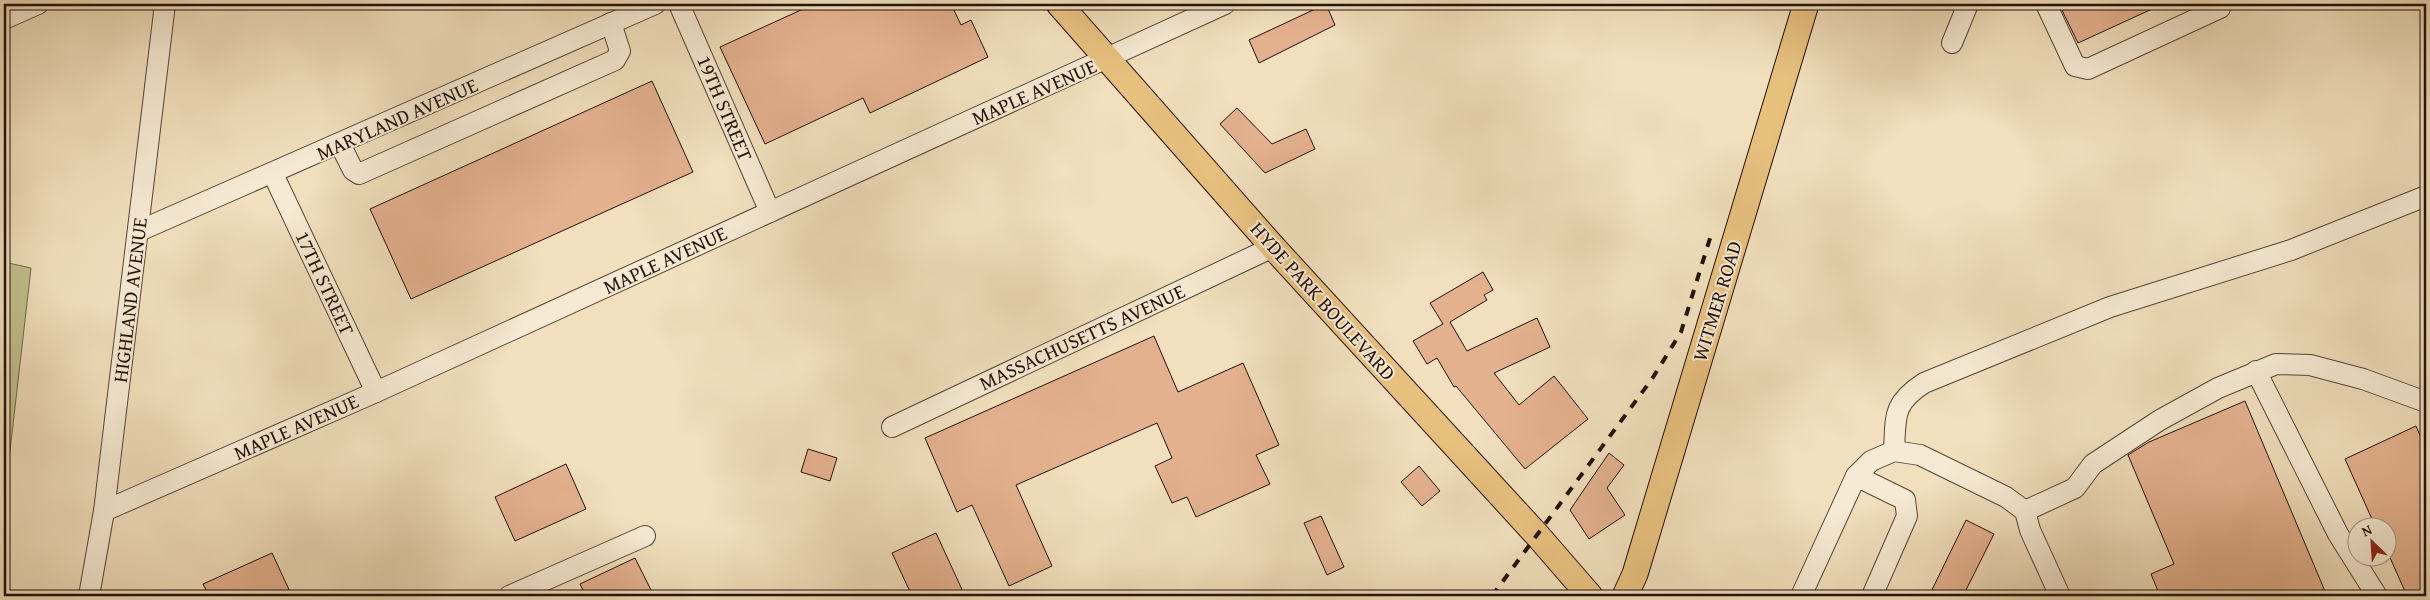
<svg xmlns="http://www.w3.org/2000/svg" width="2430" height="600" font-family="'Gentium Book Plus',serif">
<rect width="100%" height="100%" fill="#f1dfbd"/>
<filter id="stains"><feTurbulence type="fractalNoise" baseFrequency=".004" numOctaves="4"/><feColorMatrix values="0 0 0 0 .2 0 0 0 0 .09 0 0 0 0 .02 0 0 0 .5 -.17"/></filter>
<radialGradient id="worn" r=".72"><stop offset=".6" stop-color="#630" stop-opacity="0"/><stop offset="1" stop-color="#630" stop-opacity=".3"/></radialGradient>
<!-- green -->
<polygon fill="#c0c08d" stroke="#72684c" points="4,262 31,268 4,503"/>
<!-- building -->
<g fill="#e4b18f" stroke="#23110a">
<polygon points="814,4 951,4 961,25 971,20 988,57 870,113 863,98 765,144 720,47"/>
<polygon points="1326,4 1335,25 1259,63 1249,40"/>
<polygon points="2059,4 2163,4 2078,43"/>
<polygon points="652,81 693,172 411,299 370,209"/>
<polygon points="1237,108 1272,144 1306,129 1315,149 1265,173 1220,124"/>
<polygon points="1483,272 1493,290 1484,295 1487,300 1450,322 1467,351 1537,318 1550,347 1494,373 1519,405 1554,376 1588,419 1525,469 1456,386 1454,387 1437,358 1427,364 1413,341 1443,324 1430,303"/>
<polygon points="1154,336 1178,392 1243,363 1279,445 1256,455 1270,484 1196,517 1187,497 1172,503 1155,466 1172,458 1157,423 1016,485 1052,566 1009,586 972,505 957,512 925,438"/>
<polygon points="2245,401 2327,596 2160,596 2151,574 2174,564 2128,455 2149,442"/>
<polygon points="2416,426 2426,449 2426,596 2407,596 2388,553 2388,528 2376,528 2345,459"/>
<polygon points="808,449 837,458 830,481 801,472"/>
<polygon points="1609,453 1624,465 1607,488 1625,515 1589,539 1570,510"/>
<polygon points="566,464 586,509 515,541 495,497"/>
<polygon points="1419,466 1440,491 1422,506 1401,482"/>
<polygon points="1321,516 1344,567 1327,575 1304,523"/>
<polygon points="1966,520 1994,534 1963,596 1929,596"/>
<polygon points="936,533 965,596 912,596 892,553"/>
<polygon points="272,553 292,596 209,596 203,584"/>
<polygon points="635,558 654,596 586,596 580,584"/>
</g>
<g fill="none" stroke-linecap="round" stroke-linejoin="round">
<defs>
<g id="minor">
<polyline points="679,4 770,212"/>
<polyline points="2046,4 2075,66 2088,69 2220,8 2221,4"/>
<polyline points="4,19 38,4"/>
<polyline points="1952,43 1968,4"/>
<polyline points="340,144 353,170 359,174 615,60 620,51 611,23"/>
<polyline points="273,174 376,392"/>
<polyline points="139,231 655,4"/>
<polyline points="2256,371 2338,534 2377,596"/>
<polyline points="892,427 1273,247"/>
<path d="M1894 451C1896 416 1892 404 1924 383L2110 307 2291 250 2426 196"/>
<polyline points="1856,476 1905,500 1907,516 1872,596"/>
<polyline points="104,511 376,392 1225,4"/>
<polyline points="2025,511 2075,488 2093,464 2160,420 2218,388 2276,364 2310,365 2363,379 2426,402"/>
<polyline points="89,596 104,511 165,4"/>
<polyline points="509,596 645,536"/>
<polyline points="1801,596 1856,476 1871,461 1894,451 1920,455 2006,497 2025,511 2030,530 2060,596"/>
</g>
<g id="major">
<polyline points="1059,4 1273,247 1538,536 1590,596"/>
<polyline points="1625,596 1635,574 1806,4"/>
</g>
</defs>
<!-- minor casing -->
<use href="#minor" stroke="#564437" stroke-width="22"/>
<!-- major casing -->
<use href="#major" stroke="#23110a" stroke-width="27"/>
<!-- minor -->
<use href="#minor" stroke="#f6ead4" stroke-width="20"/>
<!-- major -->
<use href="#major" stroke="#e8c07e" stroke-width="25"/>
<!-- rail -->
<polyline stroke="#23110a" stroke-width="4" stroke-dasharray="9 9" stroke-linecap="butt" points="1492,596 1652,379 1681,332 1711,235"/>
</g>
<g text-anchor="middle" stroke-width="4" stroke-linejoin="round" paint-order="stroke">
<!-- street labels -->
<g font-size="20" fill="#23110a" stroke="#f6ead4">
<text transform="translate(1034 92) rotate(-24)" y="7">MAPLE AVENUE</text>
<text transform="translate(725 108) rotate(67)" y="7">19TH STREET</text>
<text transform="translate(397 119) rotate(-24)" y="7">MARYLAND AVENUE</text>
<text transform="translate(665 260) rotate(-25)" y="7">MAPLE AVENUE</text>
<text transform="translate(325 283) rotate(65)" y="7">17TH STREET</text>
<text transform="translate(130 300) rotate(-83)" y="7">HIGHLAND AVENUE</text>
<text transform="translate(1323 301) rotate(48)" y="7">HYDE PARK BOULEVARD</text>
<text transform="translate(1717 301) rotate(-73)" y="7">WITMER ROAD</text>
<text transform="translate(1082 337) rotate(-25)" y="7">MASSACHUSETTS AVENUE</text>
<text transform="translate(296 427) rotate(-24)" y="7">MAPLE AVENUE</text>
</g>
</g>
<!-- margin -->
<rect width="2430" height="600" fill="none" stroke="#f1dfbd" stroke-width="20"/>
<rect x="5" y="5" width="2420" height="590" fill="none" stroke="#23110a" stroke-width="2.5"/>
<rect x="10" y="10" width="2410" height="580" fill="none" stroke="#23110a"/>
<!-- north arrow -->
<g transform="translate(2372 542) rotate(335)"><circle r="24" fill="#f6ead4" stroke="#a29383"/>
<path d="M0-4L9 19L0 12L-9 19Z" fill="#8f2418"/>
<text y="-8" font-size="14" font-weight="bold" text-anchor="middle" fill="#23110a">N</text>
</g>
<rect width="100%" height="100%" filter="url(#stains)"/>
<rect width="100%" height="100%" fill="url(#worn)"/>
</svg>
